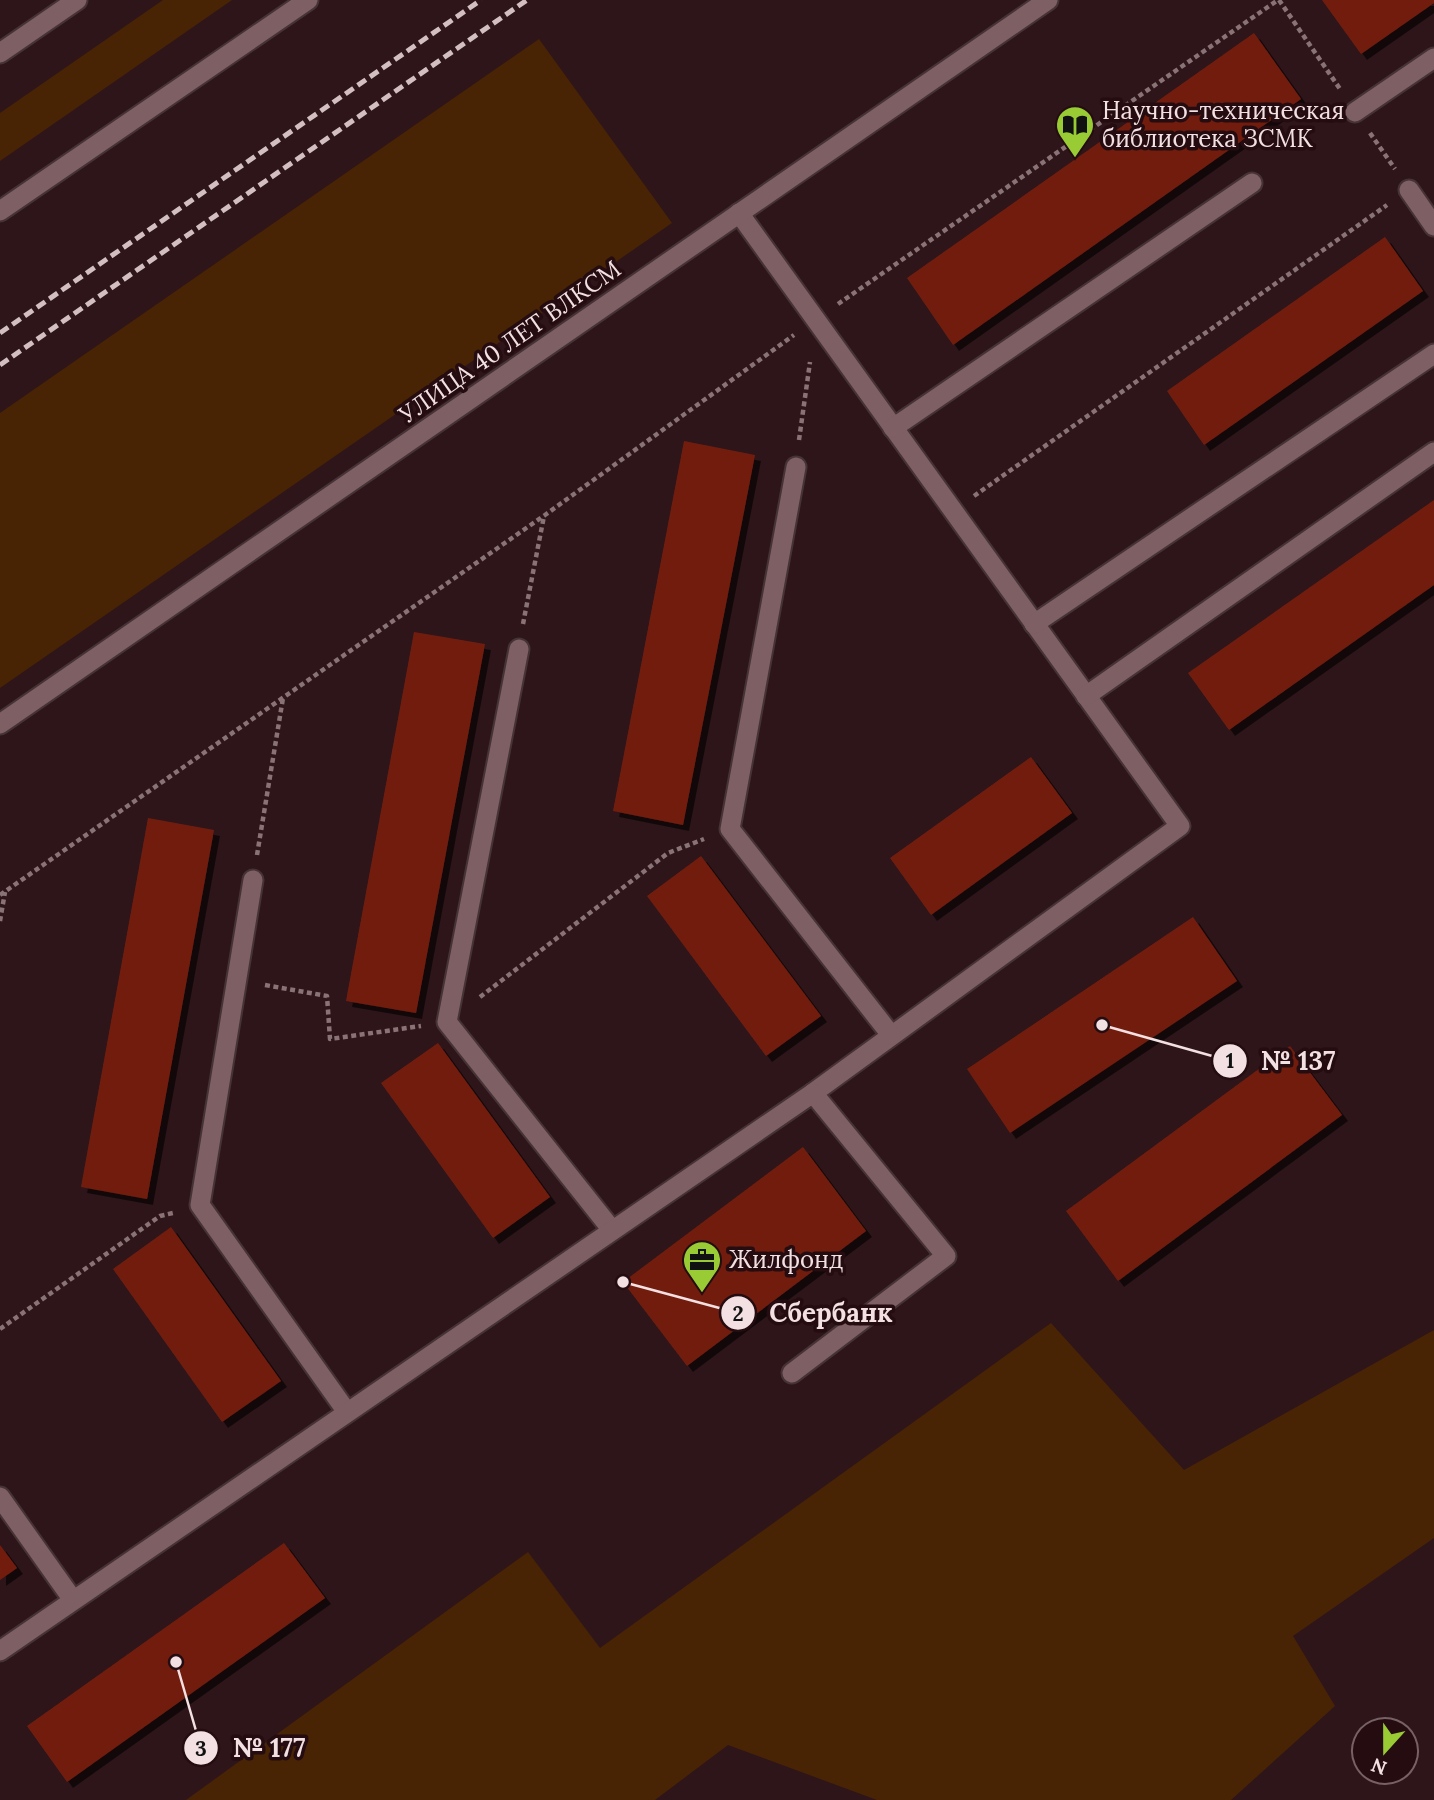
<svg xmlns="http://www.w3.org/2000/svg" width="1434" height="1800" font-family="Lora,serif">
<defs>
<filter id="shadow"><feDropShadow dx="6" dy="6" stdDeviation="0" flood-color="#0009"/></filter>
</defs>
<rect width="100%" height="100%" fill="#2e151a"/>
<!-- green -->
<g fill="#482405">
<polygon points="163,0 232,0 0,161 0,113"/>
<polygon points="539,39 672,223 0,688 0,413"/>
<polygon points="1051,1323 1184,1470 1434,1330 1434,1538 1293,1636 1335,1706 1231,1800 877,1800 728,1745 655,1800 186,1800 528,1552 600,1648"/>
</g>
<!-- building -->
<g fill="#711e10" filter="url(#shadow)">
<polygon points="1322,0 1434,0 1434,3 1361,54"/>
<polygon points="1254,33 1301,99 953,345 907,278"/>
<polygon points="1385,237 1423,291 1204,445 1167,391"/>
<polygon points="684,441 755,455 683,825 613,811"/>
<polygon points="1434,500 1434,585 1229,730 1188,673"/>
<polygon points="414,632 485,644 416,1013 346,1001"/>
<polygon points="1031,757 1072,813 931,915 890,858"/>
<polygon points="148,818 214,830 147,1199 81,1187"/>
<polygon points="701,856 821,1016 766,1056 647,896"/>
<polygon points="1193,917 1237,981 1010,1133 967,1069"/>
<polygon points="438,1043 550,1197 493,1238 381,1083"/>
<polygon points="1290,1046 1342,1115 1118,1281 1066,1211"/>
<polygon points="803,1147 866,1231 687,1366 623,1282"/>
<polygon points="171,1227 281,1381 222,1422 113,1269"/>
<polygon points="284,1543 325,1598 67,1782 27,1726"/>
<polygon points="0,1545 17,1568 0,1580"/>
</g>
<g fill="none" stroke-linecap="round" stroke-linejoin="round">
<defs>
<g id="service">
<polyline points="0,53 77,0"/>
<polyline points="1355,112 1434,58"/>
<polyline points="1409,190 1434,226"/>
<polyline points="739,213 1180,826 813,1093 946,1256 792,1373"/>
<polyline points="893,428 1252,183"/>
<polyline points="796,467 730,829 891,1035"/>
<polyline points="1034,624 1434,354"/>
<polyline points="519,649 447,1022 612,1230"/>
<polyline points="1086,696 1434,452"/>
<polyline points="253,880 200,1205 347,1412"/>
<polyline points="0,1497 73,1600"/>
<polyline points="0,1651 813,1093"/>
</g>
<polyline id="tertiary" points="0,724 1048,0"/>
<polyline id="secondary" points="0,211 308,0"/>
</defs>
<!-- service casing -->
<use href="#service" stroke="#463336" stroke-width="23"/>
<!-- tertiary casing -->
<use href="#tertiary" stroke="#463336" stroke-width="23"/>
<!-- secondary casing -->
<use href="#secondary" stroke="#463336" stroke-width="23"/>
<!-- path -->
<g stroke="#897376" stroke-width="4.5" stroke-dasharray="5 3.5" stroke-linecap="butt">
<polyline points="1279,0 1340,89"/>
<polyline points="1370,133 1395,169"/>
<polyline points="838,304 1278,0"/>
<polyline points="799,440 810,362"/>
<polyline points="974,496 1387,205"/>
<polyline points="523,624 544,516"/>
<polyline points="257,855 283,698"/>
<polyline points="0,895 545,515 794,335"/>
<polyline points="0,921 5,892"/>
<polyline points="265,985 327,996 330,1039 421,1026"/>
<polyline points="480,997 668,853 704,839"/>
<polyline points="0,1329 160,1216 173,1213"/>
</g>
<!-- service -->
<use href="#service" stroke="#7e5f64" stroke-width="19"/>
<!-- tertiary -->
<use href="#tertiary" stroke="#7e5f64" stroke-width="19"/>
<!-- secondary -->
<use href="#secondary" stroke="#7e5f64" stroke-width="19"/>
<!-- rail -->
<g stroke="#d3bfc1" stroke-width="5" stroke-dasharray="10 5" stroke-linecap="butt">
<polyline points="0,333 481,0"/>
<polyline points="0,365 527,0"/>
</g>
</g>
<!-- icons -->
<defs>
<symbol id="library-pin" viewBox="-11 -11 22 30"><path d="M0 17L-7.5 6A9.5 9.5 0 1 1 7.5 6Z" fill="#99cb35" stroke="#240c11"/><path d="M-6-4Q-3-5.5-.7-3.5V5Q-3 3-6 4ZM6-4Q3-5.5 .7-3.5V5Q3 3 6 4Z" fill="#111"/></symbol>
<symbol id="office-pin" viewBox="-11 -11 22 30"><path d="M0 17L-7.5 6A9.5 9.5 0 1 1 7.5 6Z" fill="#99cb35" stroke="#240c11"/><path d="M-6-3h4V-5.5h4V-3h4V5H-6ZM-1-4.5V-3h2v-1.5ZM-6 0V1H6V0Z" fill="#111"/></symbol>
</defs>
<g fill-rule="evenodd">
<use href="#library-pin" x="1053" y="103" width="44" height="60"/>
<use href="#office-pin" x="680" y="1238" width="44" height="60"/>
</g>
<g text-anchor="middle" stroke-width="7" stroke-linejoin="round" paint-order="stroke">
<!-- poi labels -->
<g font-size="24" fill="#f3e0e2" stroke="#240c11" text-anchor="start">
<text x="1102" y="119">Научно-техническая<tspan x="1102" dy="28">библиотека ЗСМК</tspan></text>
<text x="729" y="1268">Жилфонд</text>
</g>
<!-- street labels -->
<g font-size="24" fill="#f3e0e2" stroke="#240c11">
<text transform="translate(510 342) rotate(-35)" y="8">УЛИЦА 40 ЛЕТ ВЛКСМ</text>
</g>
</g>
<!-- callouts -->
<path fill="none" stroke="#f3e0e2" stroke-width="2.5" d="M1102 1025L1230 1061M623 1282L738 1313M176 1662L201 1748"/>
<g fill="#f3e0e2" stroke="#240c11" stroke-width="2.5">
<circle cx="1102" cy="1025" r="7"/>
<circle cx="623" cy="1282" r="7"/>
<circle cx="176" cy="1662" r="7"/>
<circle cx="1230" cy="1061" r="18"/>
<circle cx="738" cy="1313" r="18"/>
<circle cx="201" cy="1748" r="18"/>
</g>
<g font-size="21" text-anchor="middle" font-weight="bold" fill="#111">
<text x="1230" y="1068">1</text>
<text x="738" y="1321">2</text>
<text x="201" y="1756">3</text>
</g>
<g font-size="26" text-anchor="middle" font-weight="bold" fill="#f3e0e2" stroke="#240c11" stroke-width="7" stroke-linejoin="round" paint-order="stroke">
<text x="1298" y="1070">№ 137</text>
<text x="831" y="1322">Сбербанк</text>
<text x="269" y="1757">№ 177</text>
</g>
<!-- north arrow -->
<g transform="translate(1385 1751) rotate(201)"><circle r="33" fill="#240c11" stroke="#776165" stroke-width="2"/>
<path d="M0-5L12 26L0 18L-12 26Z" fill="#99cb35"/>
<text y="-10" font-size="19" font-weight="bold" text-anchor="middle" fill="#f3e0e2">N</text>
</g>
</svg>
